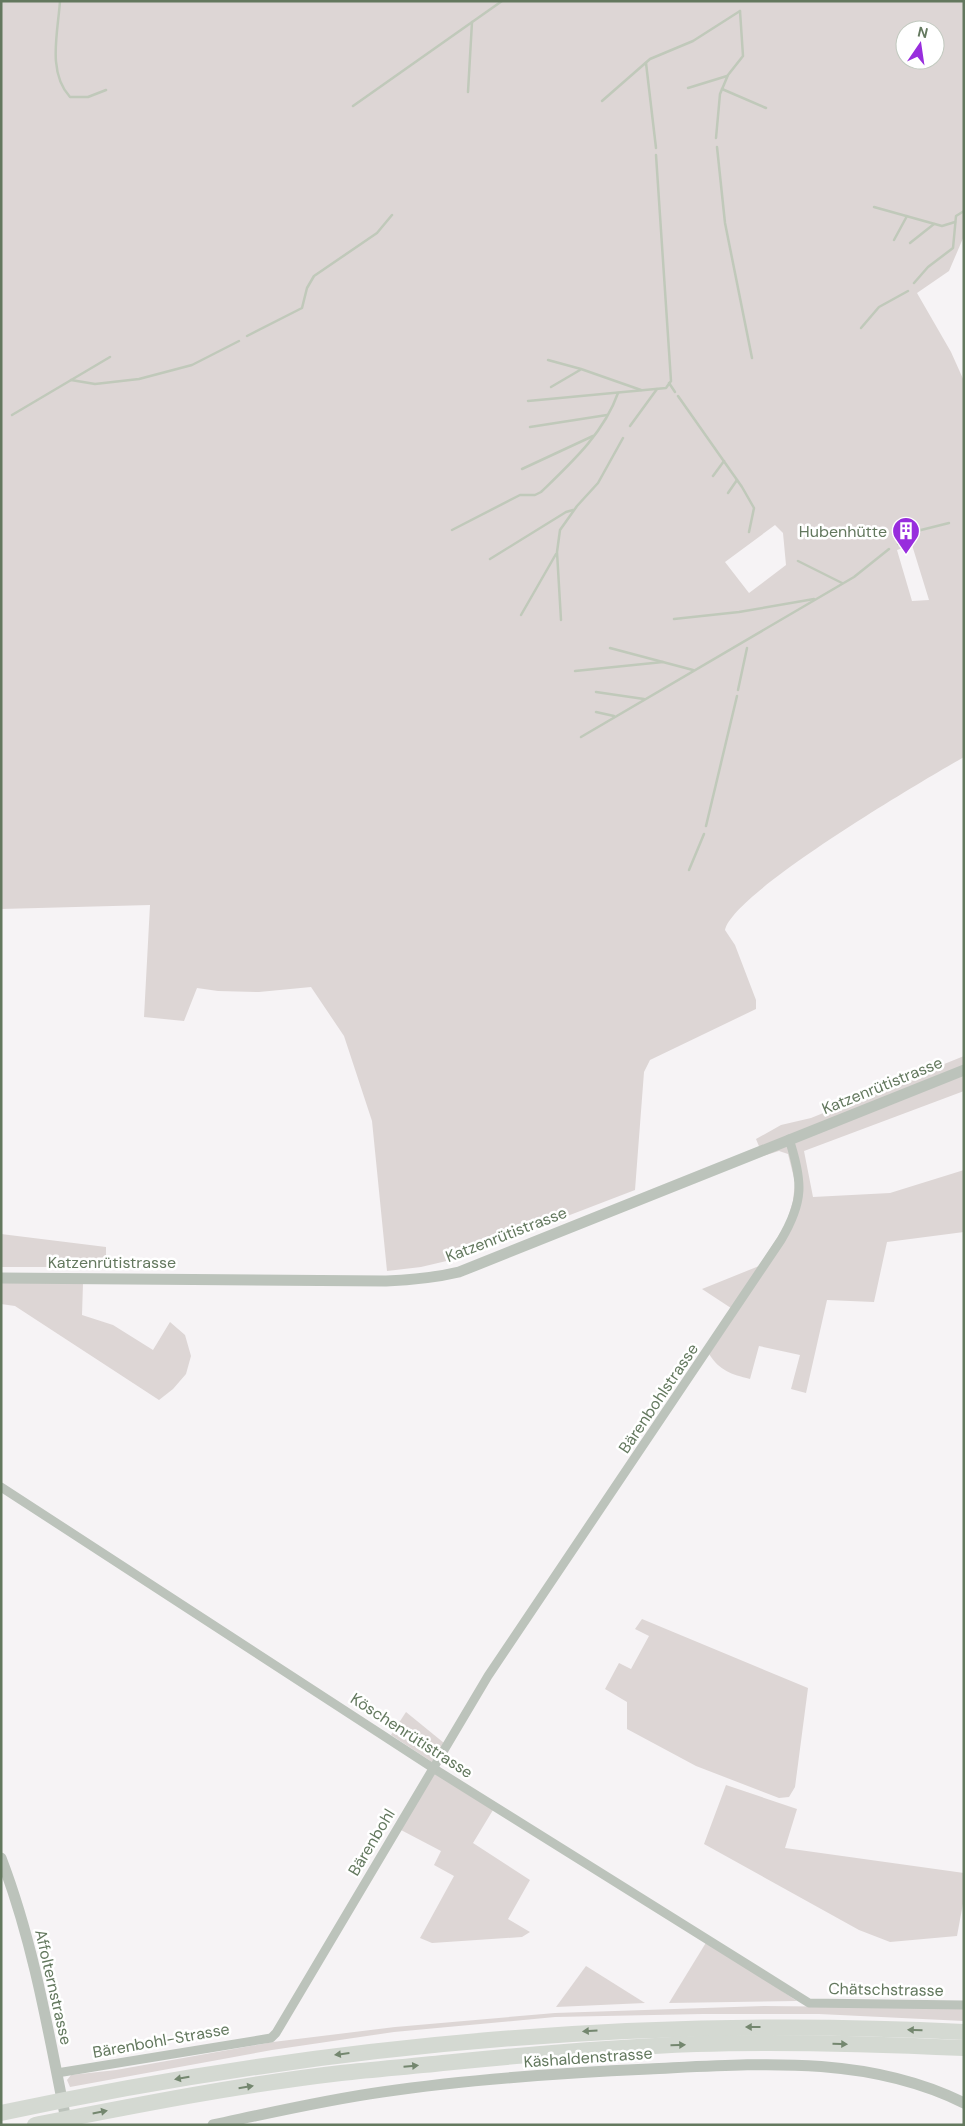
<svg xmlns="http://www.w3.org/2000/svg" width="965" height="2126" font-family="'DM Sans',sans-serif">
<rect width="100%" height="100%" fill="#f6f3f5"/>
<!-- green -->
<g fill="#ddd6d5" fill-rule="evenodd">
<path d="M1 1H964V236L949 271 917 293 951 352 964 381V757C922 781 733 892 725 930L735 945 756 1000V1009L650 1060 644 1072 635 1190 455 1259 421 1267 387 1271 372 1121 344 1036 311 987 259 992 218 991 197 988 184 1021 144 1017 150 905 1 909ZM905 30H935V60H905ZM775 525 783 533 786 565 749 593 725 562ZM912 545 929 600 912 601 897 550Z"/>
<path d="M964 1056V1091L804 1151 813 1197 890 1193 964 1170V1232L887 1242 874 1302 827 1300 806 1393 791 1389 800 1355 759 1346 750 1379C731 1374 720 1371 709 1354L737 1312 702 1289 759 1266 786 1224 793 1201 795 1182 788 1154 779 1151 763 1156 756 1139 781 1125 811 1118Z"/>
<polygon points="1,1234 106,1247 106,1267 1,1267"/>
<polygon points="1,1283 83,1283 82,1315 113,1325 153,1350 170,1322 185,1335 191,1356 186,1374 173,1389 159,1400 15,1306 1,1304"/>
<polygon points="642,1619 808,1688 795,1787 789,1797 779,1798 696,1766 627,1729 627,1702 605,1689 619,1663 631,1669 649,1636 635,1629"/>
<polygon points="406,1712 444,1743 432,1762 391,1735"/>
<polygon points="435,1772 493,1810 473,1843 530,1880 508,1919 530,1932 522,1937 432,1943 420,1938 454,1876 434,1865 441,1851 401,1830"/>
<polygon points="726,1785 797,1809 785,1848 964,1873 964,1898 957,1936 890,1942 859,1930 704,1844"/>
<polygon points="707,1941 797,2001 669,2003"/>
<polygon points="586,1966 645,2003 556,2007"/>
<polygon points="764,2006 964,2008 964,2021 819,2014 703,2014 555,2017 394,2032 272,2050 70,2087 67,2080 71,2075 116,2070 273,2042 395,2027 555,2013"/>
</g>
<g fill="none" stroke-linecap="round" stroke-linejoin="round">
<!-- stream -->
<g stroke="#c0c9ba" stroke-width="2.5">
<path d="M60 1C58 32 47 72 70 97H88L106 90"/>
<polyline points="646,63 656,148"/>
<polyline points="688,88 727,76"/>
<polyline points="722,89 766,108"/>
<polyline points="468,92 472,22"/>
<polyline points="602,101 650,59 693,41 740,11"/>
<polyline points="353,106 502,1"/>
<polyline points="716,138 720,94 728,75 743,56 740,11"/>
<polyline points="717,147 725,223 752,358"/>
<polyline points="874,207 942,226 955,222"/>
<polyline points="894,240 907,216"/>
<polyline points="910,243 934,224"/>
<polyline points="914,283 928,267 953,248 956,216 964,211"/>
<polyline points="861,328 879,307 908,291"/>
<polyline points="247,336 302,308 307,288 314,276 377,233 392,215"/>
<polyline points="548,360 581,369 641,390"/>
<polyline points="71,380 95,384 139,379 192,365 239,341"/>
<polyline points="669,383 675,392"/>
<polyline points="551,387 580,370"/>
<polyline points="678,396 742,487 754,508 749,532"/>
<polyline points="528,401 666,388 671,381 656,155"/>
<polyline points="12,415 110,357"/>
<polyline points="630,426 657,389"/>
<polyline points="530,427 607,415"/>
<polyline points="522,469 593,436"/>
<polyline points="713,476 724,461"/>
<polyline points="728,493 737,480"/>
<path d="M452 530 520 495H535L541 492C571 463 604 433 618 393"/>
<polyline points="898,544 913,532 949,523"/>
<polyline points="490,559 566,512 573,510"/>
<polyline points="798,561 842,583"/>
<polyline points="521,615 556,554"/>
<polyline points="674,619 739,612 814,599"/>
<polyline points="561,620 557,552 560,530 577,506 598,483 623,438"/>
<polyline points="610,648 693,670"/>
<polyline points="575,671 663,662"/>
<polyline points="738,690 747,648"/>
<polyline points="596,692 644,699"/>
<polyline points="596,712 614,716"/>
<polyline points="581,737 854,577 889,549"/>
<polyline points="706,826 737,696"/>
<polyline points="689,870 704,834"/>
</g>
<!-- minor -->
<g stroke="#bcc3bb" stroke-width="9">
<polyline points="1,1487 433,1768 809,2003 964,2005"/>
<path d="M57 2073 271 2038 276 2033 488 1676 781 1240C804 1201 803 1182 789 1139"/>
</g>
<!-- tertiary -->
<g stroke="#bcc3bb" stroke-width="11">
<path d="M1 1278 386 1281C411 1280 434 1278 459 1272L964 1070"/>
<path d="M1 1858C34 1944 49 2035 67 2125"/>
<path d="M213 2125C269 2113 325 2100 382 2092 470 2079 560 2073 649 2069 755 2064 865 2054 964 2103"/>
</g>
<!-- motorway -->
<g stroke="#d4d9d2" stroke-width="16">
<path d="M1 2113C320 2045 639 2015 964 2032"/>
<path d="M35 2125C137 2105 238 2085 341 2073 378 2069 416 2066 453 2062 534 2054 615 2047 696 2044 785 2041 875 2044 964 2048"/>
</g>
</g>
<!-- one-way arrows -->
<defs><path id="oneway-solid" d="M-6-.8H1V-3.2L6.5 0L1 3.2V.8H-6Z" transform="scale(1.25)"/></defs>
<g fill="#74876f">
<use href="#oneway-solid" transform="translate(753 2027) rotate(180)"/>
<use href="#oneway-solid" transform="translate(915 2030) rotate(-178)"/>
<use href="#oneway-solid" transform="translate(590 2031) rotate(177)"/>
<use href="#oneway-solid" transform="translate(840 2044) rotate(1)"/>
<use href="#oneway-solid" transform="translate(678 2045) rotate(-2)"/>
<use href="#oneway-solid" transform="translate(342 2054) rotate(173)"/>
<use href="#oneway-solid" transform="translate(411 2066) rotate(-5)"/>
<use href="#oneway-solid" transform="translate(182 2078) rotate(170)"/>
<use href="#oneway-solid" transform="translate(246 2087) rotate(-9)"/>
<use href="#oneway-solid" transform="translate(100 2112) rotate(-11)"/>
</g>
<!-- icons -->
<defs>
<symbol id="building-pin" viewBox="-11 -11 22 30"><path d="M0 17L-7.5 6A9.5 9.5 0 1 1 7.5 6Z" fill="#982ddd" stroke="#fff"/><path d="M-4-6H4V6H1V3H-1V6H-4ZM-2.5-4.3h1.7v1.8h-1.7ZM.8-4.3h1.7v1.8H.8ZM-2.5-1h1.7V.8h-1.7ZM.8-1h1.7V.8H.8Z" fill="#fff"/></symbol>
</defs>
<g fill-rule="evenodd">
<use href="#building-pin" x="890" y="515" width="32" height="43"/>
</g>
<g text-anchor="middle" stroke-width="5" stroke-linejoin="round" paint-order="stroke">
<!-- poi labels -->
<g font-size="16" fill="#63785e" stroke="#fff" text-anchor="end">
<text x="887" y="537">Hubenhütte</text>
</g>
<!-- street labels -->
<g font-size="16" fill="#63785e" stroke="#fff">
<text transform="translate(882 1085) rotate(-22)" y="6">Katzenrütistrasse</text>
<text transform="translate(506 1234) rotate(-21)" y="6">Katzenrütistrasse</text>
<text x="112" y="1268">Katzenrütistrasse</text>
<text transform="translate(658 1398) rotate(-56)" y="6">Bärenbohlstrasse</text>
<text transform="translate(412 1735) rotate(33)" y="6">Köschenrütistrasse</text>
<text transform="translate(371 1842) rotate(-59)" y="6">Bärenbohl</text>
<text transform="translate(54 1987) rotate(77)" y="6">Affolternstrasse</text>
<text transform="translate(886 1989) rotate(1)" y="6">Chätschstrasse</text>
<text transform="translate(161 2040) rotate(-10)" y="6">Bärenbohl-Strasse</text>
<text transform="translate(588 2057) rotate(-4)" y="6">Käshaldenstrasse</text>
</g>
</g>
<!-- border -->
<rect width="965" height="2126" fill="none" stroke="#63785e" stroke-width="5"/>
<!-- north arrow -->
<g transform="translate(920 45) rotate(13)"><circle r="24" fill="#ffffff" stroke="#c1c9bf"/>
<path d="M0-4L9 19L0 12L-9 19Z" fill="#982ddd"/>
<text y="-8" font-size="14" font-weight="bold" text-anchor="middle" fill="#63785e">N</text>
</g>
</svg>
